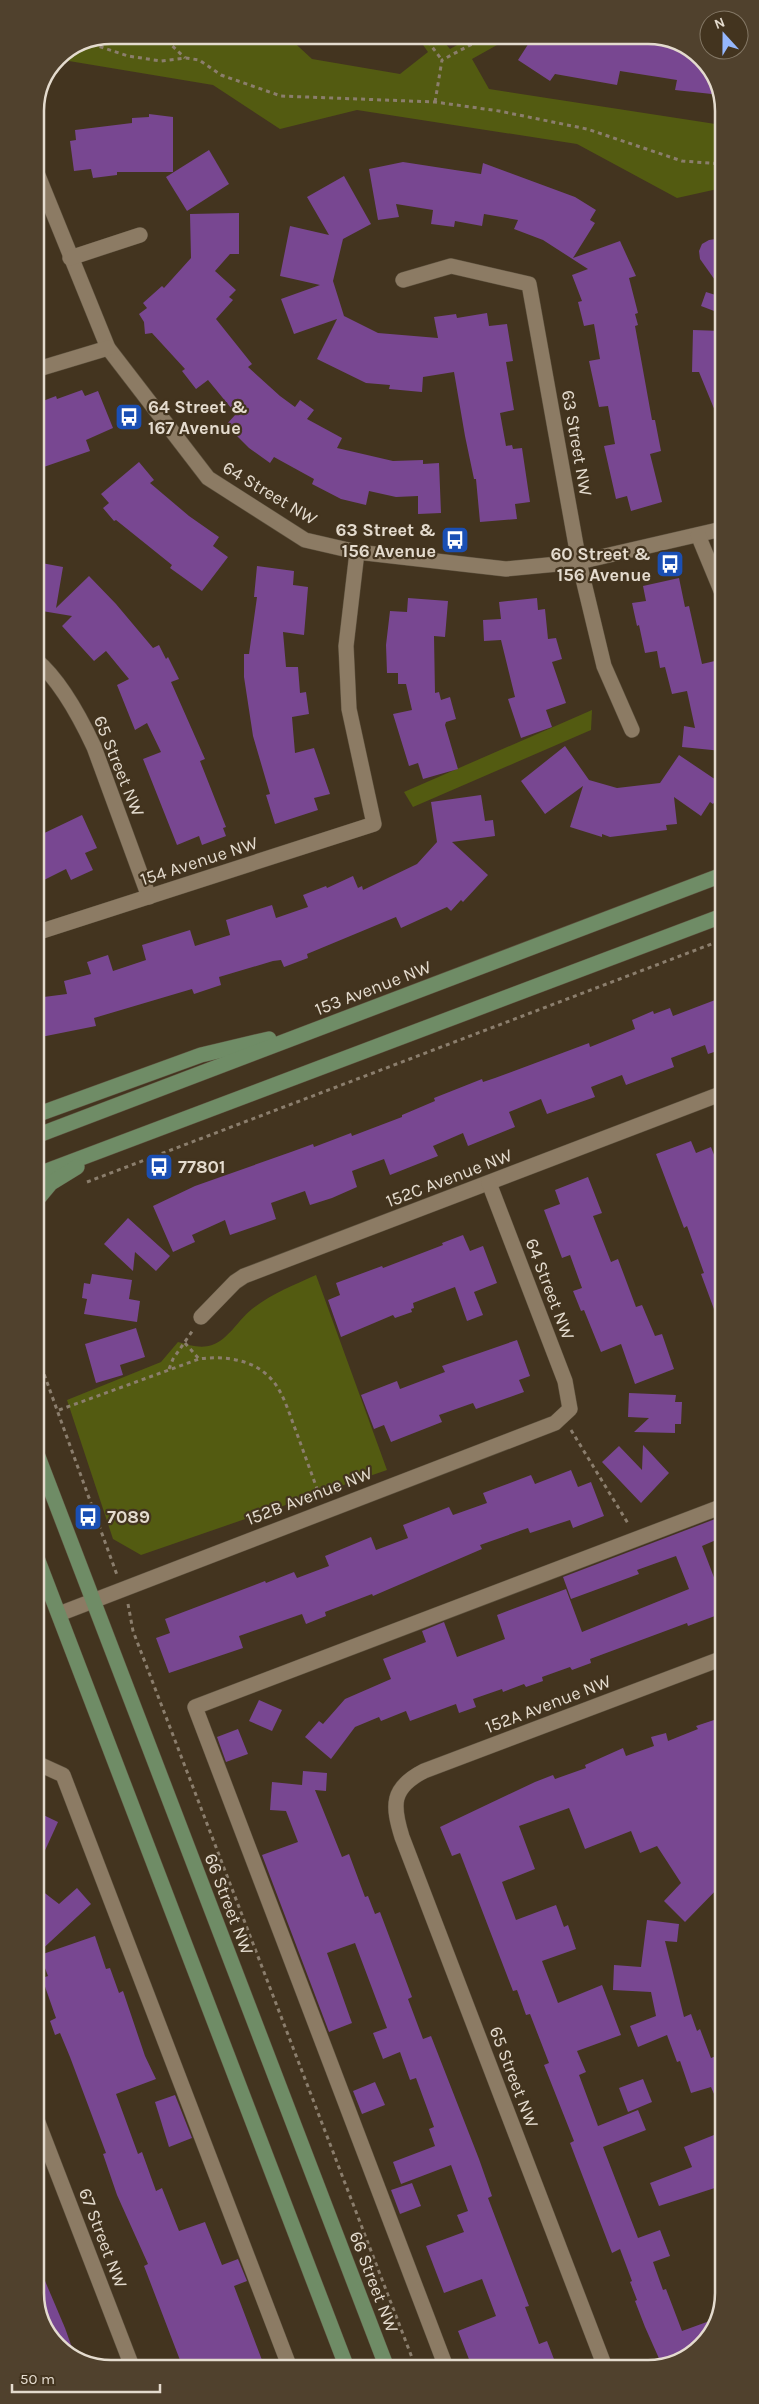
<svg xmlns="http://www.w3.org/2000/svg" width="759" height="2404" font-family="Karla,sans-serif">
<rect width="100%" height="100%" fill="#43341f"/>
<!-- green -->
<g fill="#535b11">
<polygon points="111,35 286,35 312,59 400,74 428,52 416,35 438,35 450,49 475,35 515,35 472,59 489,89 722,125 722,188 677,198 577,144 357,110 280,129 213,85 57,59"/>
<polygon points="592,710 591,730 413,807 404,792"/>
<path d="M316 1275 387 1470 141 1555 113 1539 67 1400 161 1362 178 1342C189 1345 201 1349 212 1345 229 1339 238 1320 252 1309 271 1294 294 1285 316 1275Z"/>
</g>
<!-- building -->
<g fill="#784791">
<polygon points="534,35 653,35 698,54 721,95 675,90 677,80 620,71 617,85 555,74 550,81 518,60"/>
<polygon points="149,114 173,117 173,172 117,172 117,175 93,178 91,169 74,171 70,141 76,140 75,130 132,123 132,118 149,117"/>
<polygon points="209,150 229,184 187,211 166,177"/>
<polygon points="403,162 481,174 483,163 575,197 596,210 590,220 595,223 573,258 620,241 636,276 629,278 638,313 635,314 638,325 635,326 643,370 652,420 655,420 661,451 650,454 662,502 631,511 627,496 616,499 604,446 615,444 608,406 599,407 589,361 600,359 594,324 584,326 578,302 582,301 572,275 588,269 543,240 514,229 518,220 484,214 482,226 455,221 454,227 431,224 433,210 396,204 399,217 378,220 369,169"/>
<polygon points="344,176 371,224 343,239 333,281 344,316 378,333 438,338 434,317 456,314 457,318 487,313 489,326 507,324 513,361 506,362 514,410 500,413 506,446 512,445 513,449 522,448 530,502 515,504 517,519 480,522 476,479 474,479 465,436 454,372 423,377 422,392 389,389 390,385 366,383 317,359 337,319 294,334 281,299 320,285 280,276 290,226 329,235 307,197"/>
<polygon points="239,213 239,254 230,254 215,271 236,290 229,297 233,300 216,319 252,364 248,367 280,396 295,407 300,400 314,410 307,419 342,438 337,448 393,461 423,460 423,464 439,463 441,513 418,514 418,496 396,497 369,491 366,505 341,499 312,484 314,479 274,457 270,463 249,448 226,425 236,414 208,380 196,389 182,371 185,369 152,333 145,334 144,322 139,314 147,308 143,303 162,286 164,288 191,258 190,214"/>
<polygon points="722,238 722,290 700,259 699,251 702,244 709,240"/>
<polygon points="706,292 722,297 722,314 701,306"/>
<polygon points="693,330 722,331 722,428 699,372 692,372"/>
<polygon points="82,390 85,396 98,391 113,428 86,440 90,451 35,470 35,404 56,396 57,399"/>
<polygon points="139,462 154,480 150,483 189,516 219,537 213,546 228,557 202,591 170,568 172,565 116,520 114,521 103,508 109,503 101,494"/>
<polygon points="36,562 63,567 56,608 89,576 116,604 153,648 159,645 166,659 168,657 179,679 171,682 205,759 200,761 226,827 223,828 226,836 202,845 199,836 177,845 143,759 161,752 147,723 135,730 117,685 129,679 106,651 94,661 62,626 72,616 36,610"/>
<polygon points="257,566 294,571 293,585 308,587 304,635 283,632 286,667 298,667 300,693 306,692 309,714 292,717 295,753 314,748 330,794 314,798 318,810 275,824 266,795 270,794 253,736 244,677 244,654 249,654 257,597 254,597"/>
<polygon points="679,578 685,607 689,606 702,664 719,660 722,674 722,751 682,747 684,726 695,728 687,691 672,694 665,667 660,668 657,651 645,653 639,625 637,626 632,603 646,601 643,586"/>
<polygon points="408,598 448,601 445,637 434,636 435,693 439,692 441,700 450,697 456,719 446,722 445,725 458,769 423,779 418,763 409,766 393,714 412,710 406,684 398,684 398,673 387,673 386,645 390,611 407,612"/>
<polygon points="537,598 538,610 545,609 548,639 556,638 562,659 552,662 566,703 546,710 552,727 521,738 508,699 515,697 501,640 484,641 483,620 501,619 499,602"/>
<polygon points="565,746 589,780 617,788 660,783 679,755 722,784 722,791 713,804 710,802 701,816 674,797 677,824 666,825 667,830 610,837 602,834 602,837 570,827 583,786 545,814 521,781"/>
<polygon points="481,795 485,821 493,820 495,836 452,842 488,875 463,902 461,900 451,911 447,907 401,928 396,917 307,954 308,958 284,967 281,960 273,961 219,977 221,985 194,994 192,989 94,1018 96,1026 36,1038 36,998 67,994 64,981 91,974 87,962 108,955 113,971 146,960 142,945 190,930 195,946 230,935 226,920 272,905 276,918 308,907 303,895 326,886 327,888 353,876 358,888 362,886 363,890 417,864 437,842 431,802"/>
<polygon points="82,815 97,848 85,853 93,870 71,880 66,869 36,884 36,837"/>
<polygon points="723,997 723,1049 708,1054 705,1045 671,1058 674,1067 626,1085 622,1075 591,1087 595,1097 547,1114 541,1099 509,1112 515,1127 468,1146 463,1133 433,1146 438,1156 390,1175 384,1159 352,1171 357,1187 332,1198 310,1205 305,1191 271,1203 276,1219 230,1235 225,1220 192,1235 195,1242 173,1252 153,1206 195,1186 291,1152 313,1144 314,1147 351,1133 352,1136 402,1117 402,1115 435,1101 434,1098 482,1079 483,1082 495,1078 589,1043 590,1047 635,1029 632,1020 653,1011 654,1014 670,1008 673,1016"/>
<polygon points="691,1141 696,1153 711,1147 723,1178 723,1328 721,1328 701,1274 704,1273 687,1226 684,1228 656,1154"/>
<polygon points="588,1177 602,1213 593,1216 611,1262 618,1259 636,1307 642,1305 655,1336 662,1334 674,1369 635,1384 621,1344 601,1352 584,1310 581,1311 573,1291 582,1288 570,1255 562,1258 544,1210 560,1204 555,1190"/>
<polygon points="128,1218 170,1256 156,1271 135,1252 133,1271 104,1244"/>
<polygon points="463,1235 470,1251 483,1246 497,1283 474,1292 483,1315 467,1321 455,1287 413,1303 414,1308 411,1309 412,1312 395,1318 393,1315 341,1337 328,1300 340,1295 336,1283 382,1266 383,1268 443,1245 442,1243"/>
<polygon points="92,1274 132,1280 129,1299 140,1301 137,1322 84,1314 87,1299 82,1298 84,1283 90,1284"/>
<polygon points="136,1328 145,1357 120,1365 123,1375 96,1383 85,1344"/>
<polygon points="517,1340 530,1376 519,1380 524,1392 476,1409 473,1403 439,1415 442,1422 391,1442 384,1425 374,1429 361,1395 397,1381 400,1389 445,1372 442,1366"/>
<polygon points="629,1393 676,1395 675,1402 682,1402 681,1424 675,1424 675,1433 634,1432 649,1418 628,1417"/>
<polygon points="643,1445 669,1473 641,1503 602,1462 619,1446 642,1470"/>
<polygon points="571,1470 578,1487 591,1482 604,1516 573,1528 570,1520 530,1533 528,1528 480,1545 482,1549 373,1596 372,1594 325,1612 326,1616 306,1624 302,1614 239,1636 243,1648 169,1673 156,1638 170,1633 165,1619 265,1581 266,1583 294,1572 297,1578 329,1566 325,1556 371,1537 376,1550 408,1538 403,1525 449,1507 453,1515 487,1503 483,1493 531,1475 535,1484"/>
<polygon points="723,1516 723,1537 702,1546 715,1580 723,1576 723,1613 688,1626 687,1623 590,1659 591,1663 572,1670 570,1667 542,1677 543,1681 526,1687 524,1684 503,1692 502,1689 473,1699 476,1707 459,1713 456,1704 410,1721 406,1711 381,1721 379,1717 355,1727 331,1759 305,1737 319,1721 323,1724 345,1699 391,1679 383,1659 426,1642 422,1631 444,1622 457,1657 505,1639 497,1615 566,1589 582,1632 689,1589 676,1556 637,1570 639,1574 571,1599 563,1577"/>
<polygon points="259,1700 282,1710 272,1731 249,1721"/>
<polygon points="723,1717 724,1882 685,1922 664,1901 681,1883 657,1846 640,1853 631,1831 585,1849 569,1808 519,1826 535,1869 502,1882 516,1920 556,1905 564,1927 568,1925 576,1949 542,1961 558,2003 602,1985 621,2035 577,2051 586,2072 579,2075 598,2126 638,2110 646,2130 603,2147 638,2238 660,2230 670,2256 653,2262 663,2290 666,2289 682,2331 715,2319 708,2340 687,2354 661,2363 645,2327 635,2301 637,2300 630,2282 632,2281 620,2249 612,2253 578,2164 570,2143 574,2141 544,2065 549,2063 530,2014 526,2015 517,1990 513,1991 460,1853 452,1856 440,1827 535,1782 553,1775 555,1779 586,1768 585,1765 623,1748 626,1756 654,1746 651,1737 666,1733 668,1741 698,1729 696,1726"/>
<polygon points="238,1729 248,1754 226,1762 217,1737"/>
<polygon points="303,1771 327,1773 326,1791 315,1790 342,1857 349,1854 365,1897 368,1896 375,1914 380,1912 412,1997 408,1999 423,2039 431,2036 479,2159 492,2196 488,2198 529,2306 525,2307 539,2344 547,2341 557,2367 472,2367 458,2331 496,2316 482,2279 444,2293 426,2246 464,2232 457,2215 468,2211 451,2165 401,2184 393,2162 435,2146 429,2129 434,2127 416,2078 410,2080 400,2052 383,2059 373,2033 387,2028 355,1943 327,1953 352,2023 329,2032 262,1855 298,1842 286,1811 270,1810 272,1782 302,1785"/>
<polygon points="37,1812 58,1822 37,1868"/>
<polygon points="37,1887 59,1904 77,1888 91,1904 37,1954"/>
<polygon points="647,1920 679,1924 677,1942 665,1941 684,2017 691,2014 697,2031 700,2029 711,2058 724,2053 724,2117 711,2087 691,2093 680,2061 677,2062 667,2035 638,2047 630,2026 656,2016 651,1992 613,1990 614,1965 641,1967"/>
<polygon points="95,1936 106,1969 110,1968 119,1993 123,1991 145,2056 156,2079 116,2094 138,2154 142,2152 156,2191 162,2188 179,2231 205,2222 222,2265 238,2259 247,2281 234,2286 265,2368 183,2368 144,2266 148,2264 117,2195 103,2154 106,2153 70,2057 60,2033 55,2035 50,2021 56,2018 42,1978 48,1976 40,1955"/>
<polygon points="643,2079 652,2102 628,2112 619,2088"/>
<polygon points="375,2082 385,2105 362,2114 353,2091"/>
<polygon points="175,2095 192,2138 169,2147 155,2102"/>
<polygon points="724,2131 724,2185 659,2206 650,2183 692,2167 684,2147"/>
<polygon points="412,2183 421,2206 400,2214 391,2190"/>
<polygon points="37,2262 65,2328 75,2356 61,2350 38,2312"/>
</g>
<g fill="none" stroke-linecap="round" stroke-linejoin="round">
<defs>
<g id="minor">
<polyline points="35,159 37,173 108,348 208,478 305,540 357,552 506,569 579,562 722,529"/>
<polyline points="70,258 140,235"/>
<polyline points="403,280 451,266 529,284 579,562 604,666 632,730"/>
<polyline points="35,370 108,348"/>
<polyline points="698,535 722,593"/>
<path d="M36 660C61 681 80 717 94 747L149 897"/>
<polyline points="36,933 374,824 349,709 346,646 357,552"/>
<polyline points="201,1317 235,1282 244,1276 723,1093"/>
<polyline points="59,1614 555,1423 570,1409 565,1381 489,1183"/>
<polyline points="37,1766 41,1765 63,1775 290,2368"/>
<polyline points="37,2120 133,2369"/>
<polyline points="446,2367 195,1707 723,1506"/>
<path d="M605 2367 402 1837C392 1805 391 1788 424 1771L723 1658"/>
</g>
<g id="major">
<polyline points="36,1115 201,1055 269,1039"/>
<polyline points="36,1136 722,875"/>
<polyline points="36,1175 722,916"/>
<polyline points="36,1201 51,1183 77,1167"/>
<polyline points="37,1454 387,2368"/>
<polyline points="37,1558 347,2368"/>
</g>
</defs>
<!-- minor casing -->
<use href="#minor" stroke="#5d513e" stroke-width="16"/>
<!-- major casing -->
<use href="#major" stroke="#5d513e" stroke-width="16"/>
<!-- path -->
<g stroke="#8b7e6d" stroke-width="3" stroke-dasharray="4 4" stroke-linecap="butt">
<polyline points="161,35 185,58"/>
<polyline points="423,35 442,60"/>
<polyline points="92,44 128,56 161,61 186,58 199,60 221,75 281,96 435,102 499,111 587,129 682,161 722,164"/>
<polyline points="86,45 96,41"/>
<polyline points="435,102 442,60 489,35"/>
<polyline points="87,1182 722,940"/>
<polyline points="36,1226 44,1217"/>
<polyline points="185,1343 199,1359"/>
<polyline points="36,1352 117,1575"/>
<polyline points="169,1369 173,1359 193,1330"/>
<path d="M59 1410 199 1359C226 1355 259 1360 276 1385 285 1398 290 1416 296 1431 304 1453 312 1475 320 1497"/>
<polyline points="571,1430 629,1525"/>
<polyline points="128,1604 133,1631 416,2368"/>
</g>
<!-- minor -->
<use href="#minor" stroke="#8c7b64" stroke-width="15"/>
<!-- major -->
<use href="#major" stroke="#6f8c66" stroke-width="15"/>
</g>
<!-- icons -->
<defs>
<symbol id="bus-square" viewBox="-11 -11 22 22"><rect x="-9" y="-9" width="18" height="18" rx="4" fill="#1a4fb4" stroke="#43341f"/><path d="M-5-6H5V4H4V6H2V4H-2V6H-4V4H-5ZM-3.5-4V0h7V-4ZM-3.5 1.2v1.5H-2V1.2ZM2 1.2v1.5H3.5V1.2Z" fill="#fff"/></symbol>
</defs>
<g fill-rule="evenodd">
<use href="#bus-square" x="113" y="401" width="32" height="32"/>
<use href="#bus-square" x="439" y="524" width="32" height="32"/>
<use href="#bus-square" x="654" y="548" width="32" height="32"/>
<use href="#bus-square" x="143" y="1151" width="32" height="32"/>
<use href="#bus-square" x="72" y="1501" width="32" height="32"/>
</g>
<g text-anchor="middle" stroke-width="4.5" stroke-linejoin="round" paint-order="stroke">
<!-- poi labels -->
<g font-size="18" font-weight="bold" fill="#e4dbce" stroke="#43341f" text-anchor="start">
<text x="148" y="413">64 Street &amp;<tspan x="148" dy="21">167 Avenue</tspan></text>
<text x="436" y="536" text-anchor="end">63 Street &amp;<tspan x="436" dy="21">156 Avenue</tspan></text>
<text x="651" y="560" text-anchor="end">60 Street &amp;<tspan x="651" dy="21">156 Avenue</tspan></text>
<text x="178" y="1173">77801</text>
<text x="107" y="1523">7089</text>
</g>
<!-- street labels -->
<g font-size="18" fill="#e4dbce" stroke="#43341f">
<text transform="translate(577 443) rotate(80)" y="6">63 Street NW</text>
<text transform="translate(270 493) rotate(31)" y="6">64 Street NW</text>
<text transform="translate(119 766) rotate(68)" y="6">65 Street NW</text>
<text transform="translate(199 861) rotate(-18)" y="6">154 Avenue NW</text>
<text transform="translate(373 988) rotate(-21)" y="6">153 Avenue NW</text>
<text transform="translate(449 1178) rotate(-21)" y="6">152C Avenue NW</text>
<text transform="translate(550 1289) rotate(69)" y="6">64 Street NW</text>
<text transform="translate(309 1496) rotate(-21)" y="6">152B Avenue NW</text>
<text transform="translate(548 1704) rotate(-21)" y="6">152A Avenue NW</text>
<text transform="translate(229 1904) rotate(69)" y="6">66 Street NW</text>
<text transform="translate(514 2077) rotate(69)" y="6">65 Street NW</text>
<text transform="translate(103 2238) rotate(69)" y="6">67 Street NW</text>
<text transform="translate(374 2282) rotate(69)" y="6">66 Street NW</text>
</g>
</g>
<!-- crop -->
<path d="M0 0H759V2404H0ZM111 44H648A67 67 0 0 1 715 111V2293A67 67 0 0 1 648 2360H111A67 67 0 0 1 44 2293V111A67 67 0 0 1 111 44Z" fill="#50412d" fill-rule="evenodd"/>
<path fill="none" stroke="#e4dbce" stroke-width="2.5" d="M111 44H648A67 67 0 0 1 715 111V2293A67 67 0 0 1 648 2360H111A67 67 0 0 1 44 2293V111A67 67 0 0 1 111 44Z"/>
<!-- north arrow -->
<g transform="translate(724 35) rotate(339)"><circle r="24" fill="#43341f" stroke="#837765"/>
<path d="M0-4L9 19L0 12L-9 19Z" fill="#95b7fd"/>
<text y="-8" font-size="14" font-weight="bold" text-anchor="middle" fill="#e4dbce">N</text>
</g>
<!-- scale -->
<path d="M12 2384v8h148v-8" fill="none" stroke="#e4dbce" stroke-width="2.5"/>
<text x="20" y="2384" font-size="15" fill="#e4dbce" stroke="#43341f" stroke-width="4" paint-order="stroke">50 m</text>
</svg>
